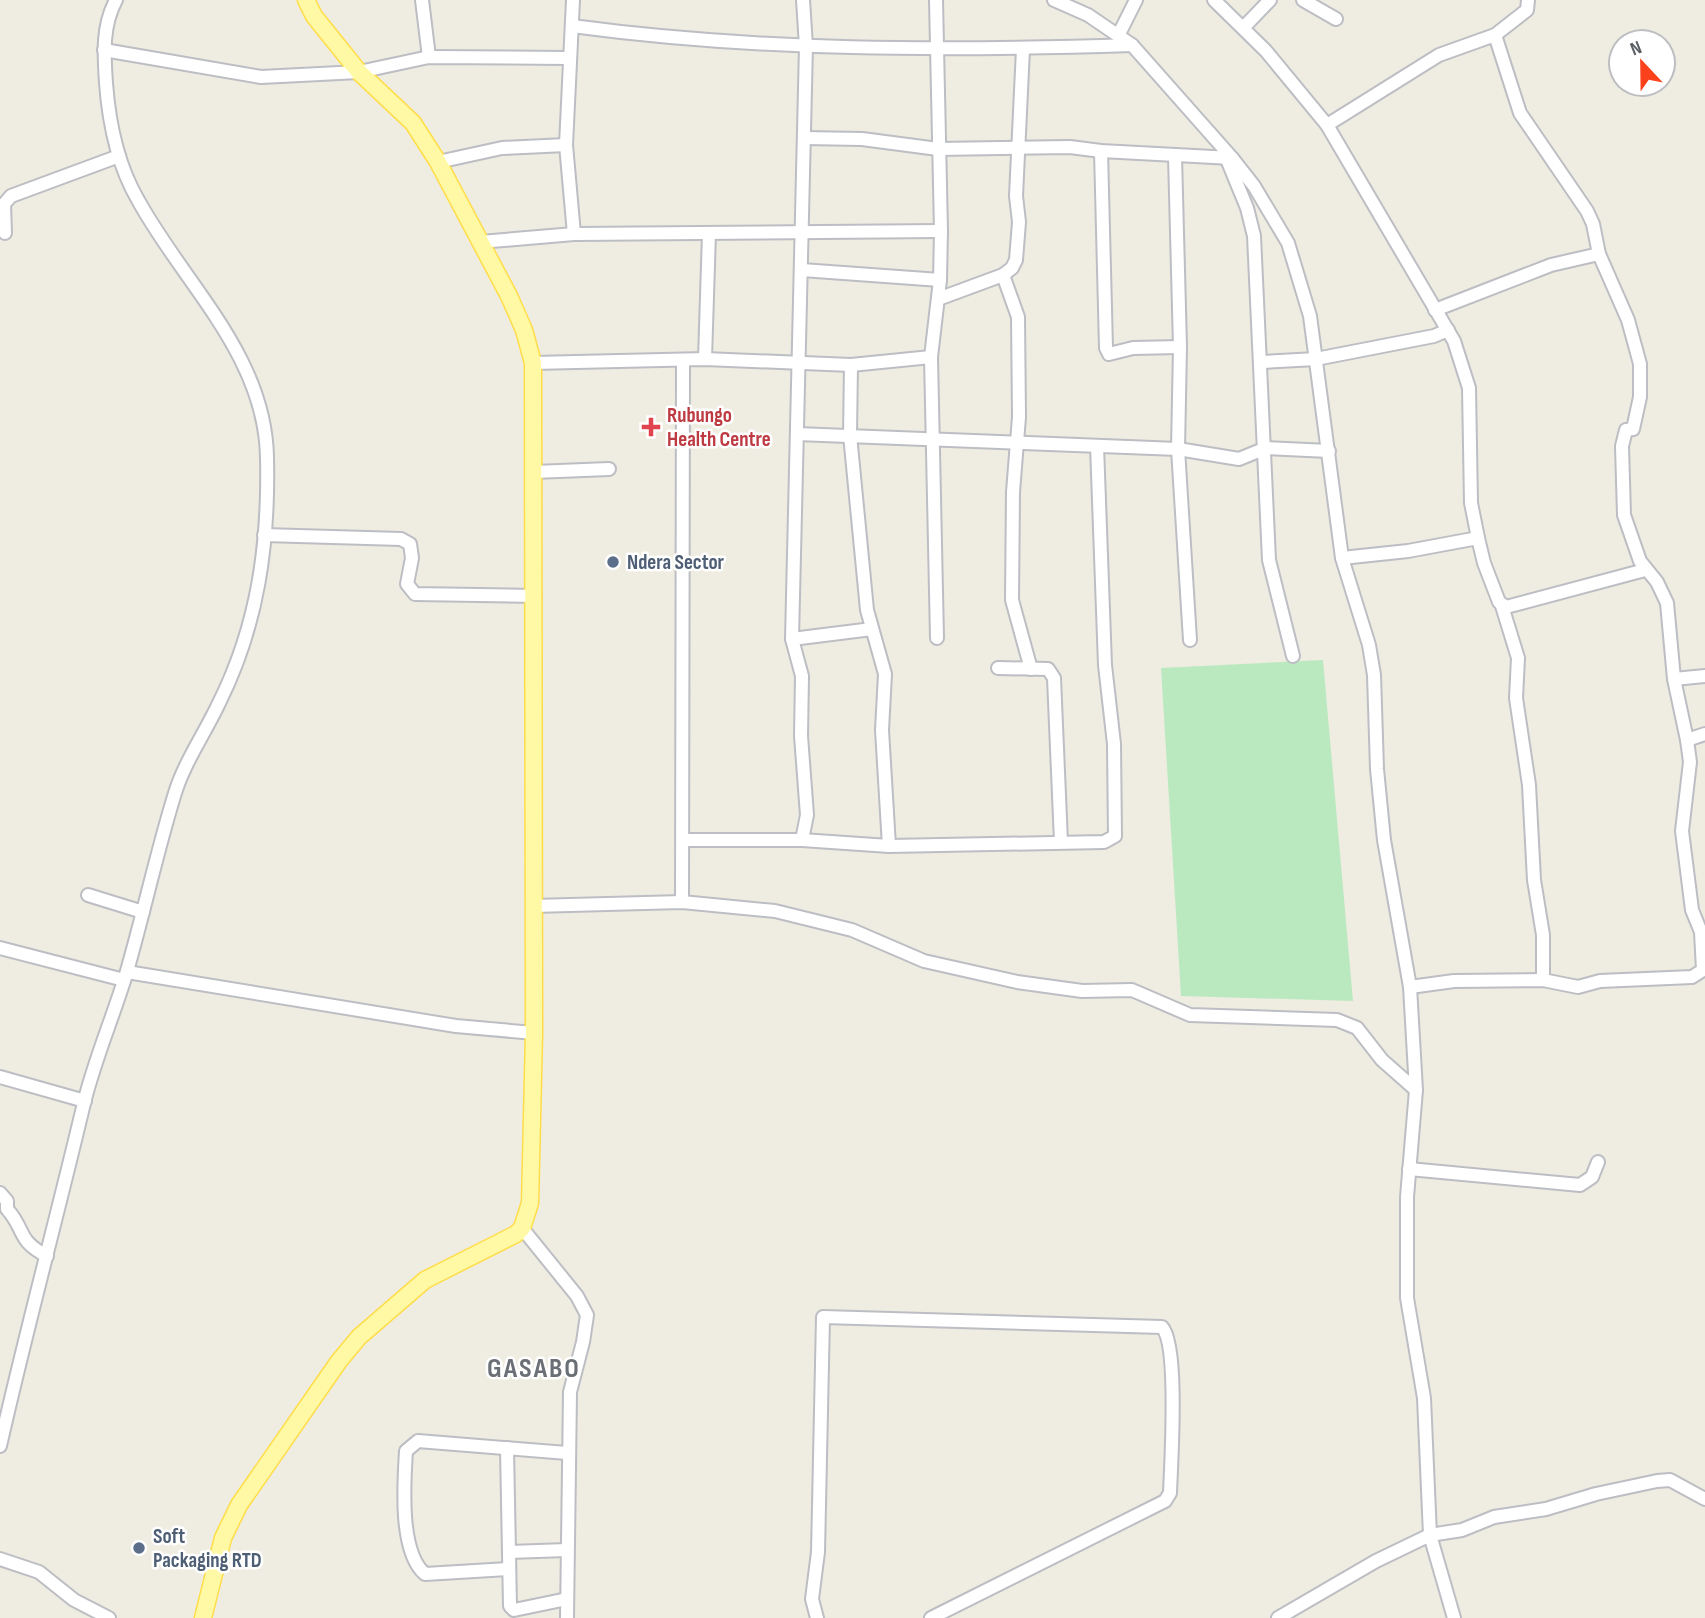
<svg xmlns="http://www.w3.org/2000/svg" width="1705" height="1618" font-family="'Sofia Sans Condensed',sans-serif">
<rect width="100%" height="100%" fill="#efede1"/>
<!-- green -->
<polygon fill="#bbe9bf" points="1323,660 1353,1001 1181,996 1161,668"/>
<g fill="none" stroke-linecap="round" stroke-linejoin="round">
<defs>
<g id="minor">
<polyline points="422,0 429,57"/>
<polyline points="573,0 566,145 574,234"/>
<polyline points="936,0 941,231 940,280 931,357 937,638"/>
<polyline points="1054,0 1088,15 1132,45 1232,158 1254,186 1288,243 1310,316 1342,558 1369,645 1374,675 1377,769 1384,840 1410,987 1416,1090 1407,1197 1407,1298 1424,1398 1430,1535 1454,1618"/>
<polyline points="1214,0 1266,51 1327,125 1454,341 1469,388 1471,503 1478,538 1484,563 1499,602 1506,607 1645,570"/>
<polyline points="1303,0 1336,19"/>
<path d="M572 26C758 51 945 51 1132 45"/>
<polyline points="1243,28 1270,0"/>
<polyline points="1119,34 1136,0"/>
<polyline points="1023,49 1016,196 1019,222 1016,260 1012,268 1003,275 1018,317 1019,417 1013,492 1012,600 1031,669"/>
<polyline points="104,50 261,77 359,72 429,57 569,58"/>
<polyline points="1327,125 1439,55 1495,35 1527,10 1528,0"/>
<polyline points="804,138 862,139 938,149 1070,147 1101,151 1232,158"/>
<polyline points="1101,151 1106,348 1109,354 1133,348 1180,347"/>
<polyline points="1175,156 1180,347 1178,449 1190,640"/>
<polyline points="1226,157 1247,208 1254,236 1269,560 1293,656"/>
<polyline points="438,162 502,148 566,145"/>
<polyline points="5,233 4,204 11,196 119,156"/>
<polyline points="480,242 574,234 941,231"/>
<polyline points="802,270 940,280"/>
<polyline points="938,299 1003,275"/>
<polyline points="1435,310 1551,265 1599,254"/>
<polyline points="705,359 709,233"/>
<polyline points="1261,362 1316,359 1434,336 1448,330"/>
<polyline points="533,363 705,359 851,365 931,357"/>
<polyline points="851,365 850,435 867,610 885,674 882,730 889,846"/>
<polyline points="797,434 1178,449 1239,459 1266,448 1329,451"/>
<polyline points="534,472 609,469"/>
<polyline points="264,535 401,539 410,544 412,558 407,584 415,594 535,596"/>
<polyline points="1342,558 1408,551 1478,538"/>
<polyline points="1502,606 1518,658 1516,698 1529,785 1534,880 1543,935 1543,980"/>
<polyline points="792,639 872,629"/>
<polyline points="998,668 1048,669 1054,678 1061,842"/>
<polyline points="1674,679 1705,676"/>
<polyline points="1687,740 1705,734"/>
<polyline points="683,840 802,840 889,846 1104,842 1115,836 1114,744 1105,665 1097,446"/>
<polyline points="802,840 807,815 801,736 802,676 792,639 806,46 803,0"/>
<polyline points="88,895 143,912"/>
<polyline points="682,902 683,360"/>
<polyline points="533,906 682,902 775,911 852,930 924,961 1017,982 1082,991 1132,990 1190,1015 1337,1020 1357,1028 1382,1060 1416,1090"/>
<polyline points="0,948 124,980"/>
<polyline points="127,972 456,1026 534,1033"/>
<polyline points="1410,987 1454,981 1543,980 1578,987 1600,981 1692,977 1703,970 1701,932 1692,910 1682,831 1690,762 1687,740 1674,679 1667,603 1657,582 1640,561 1624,515 1622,446 1626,430 1633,429 1640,397 1640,364 1628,320 1599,254 1593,224 1587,211 1520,113 1495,35"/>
<polyline points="0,1077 85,1101"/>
<polyline points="1409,1169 1580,1185 1592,1177 1598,1162"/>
<path d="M0 1193 7 1201V1209C26 1230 16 1240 47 1256"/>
<polyline points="522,1228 577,1296 587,1315 583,1342 570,1392 567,1618"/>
<path d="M0 1446C26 1331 57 1217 84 1103 95 1058 114 1015 127 971 144 912 157 851 175 793 185 761 205 733 219 703 258 625 269 544 267 457 265 355 184 284 138 200 117 164 109 124 106 83 104 54 102 26 116 0"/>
<polyline points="507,1448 510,1606 514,1610 567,1599"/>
<polyline points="509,1552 567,1550"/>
<polyline points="0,1559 39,1572 74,1600 109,1618"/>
<path d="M508 1569 425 1574C399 1552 404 1483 406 1451L418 1441 567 1453"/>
<path d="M817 1618 812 1599 818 1552 823 1317 1162 1327C1179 1345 1171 1463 1170 1493L1165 1501 931 1618"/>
<polyline points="1278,1618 1376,1561 1430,1535 1462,1530 1494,1517 1546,1509 1596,1494 1657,1481 1670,1480 1705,1499"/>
</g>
<polyline id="major" points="203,1618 223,1538 239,1505 339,1361 359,1337 425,1280 516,1234 522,1228 530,1203 534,1033 533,363 524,330 509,296 438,162 413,123 359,72 314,16 306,0"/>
</defs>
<!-- minor casing -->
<use href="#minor" stroke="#bcbec4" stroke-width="16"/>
<!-- major casing -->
<use href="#major" stroke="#ffdd4a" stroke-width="19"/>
<!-- minor -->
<use href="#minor" stroke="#fff" stroke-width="12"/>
<!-- major -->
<use href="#major" stroke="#fff9a6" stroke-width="16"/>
</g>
<!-- markers -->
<path fill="#e0444e" stroke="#fff" stroke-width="2.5" d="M647.5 416.5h7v7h7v7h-7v7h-7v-7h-7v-7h7z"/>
<g fill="#5c6f8a" stroke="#fff" stroke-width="2.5">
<circle cx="613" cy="562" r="7"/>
<circle cx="139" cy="1548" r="7"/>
</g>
<g text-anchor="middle" stroke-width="5" stroke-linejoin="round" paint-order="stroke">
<!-- health labels -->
<g font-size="21" font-weight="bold" fill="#be3a42" stroke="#fff" text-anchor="start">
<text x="667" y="422">Rubungo<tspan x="667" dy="24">Health Centre</tspan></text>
</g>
<!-- service labels -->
<g font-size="21" font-weight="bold" fill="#4e5e75" stroke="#fff" text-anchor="start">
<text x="627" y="569">Ndera Sector</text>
<text x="153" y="1543">Soft<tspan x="153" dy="24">Packaging RTD</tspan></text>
</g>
<!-- district labels -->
<g font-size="28" font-weight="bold" letter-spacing="2" fill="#6b6f76" stroke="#fff">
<text x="534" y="1377">GASABO</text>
</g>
</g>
<!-- north arrow -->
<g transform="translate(1642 63) rotate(338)"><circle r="33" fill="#ffffff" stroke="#bdbec1" stroke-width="2"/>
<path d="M0-5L12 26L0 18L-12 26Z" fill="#fb411b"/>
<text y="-10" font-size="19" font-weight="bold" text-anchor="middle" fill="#5a5d64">N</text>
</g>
</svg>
